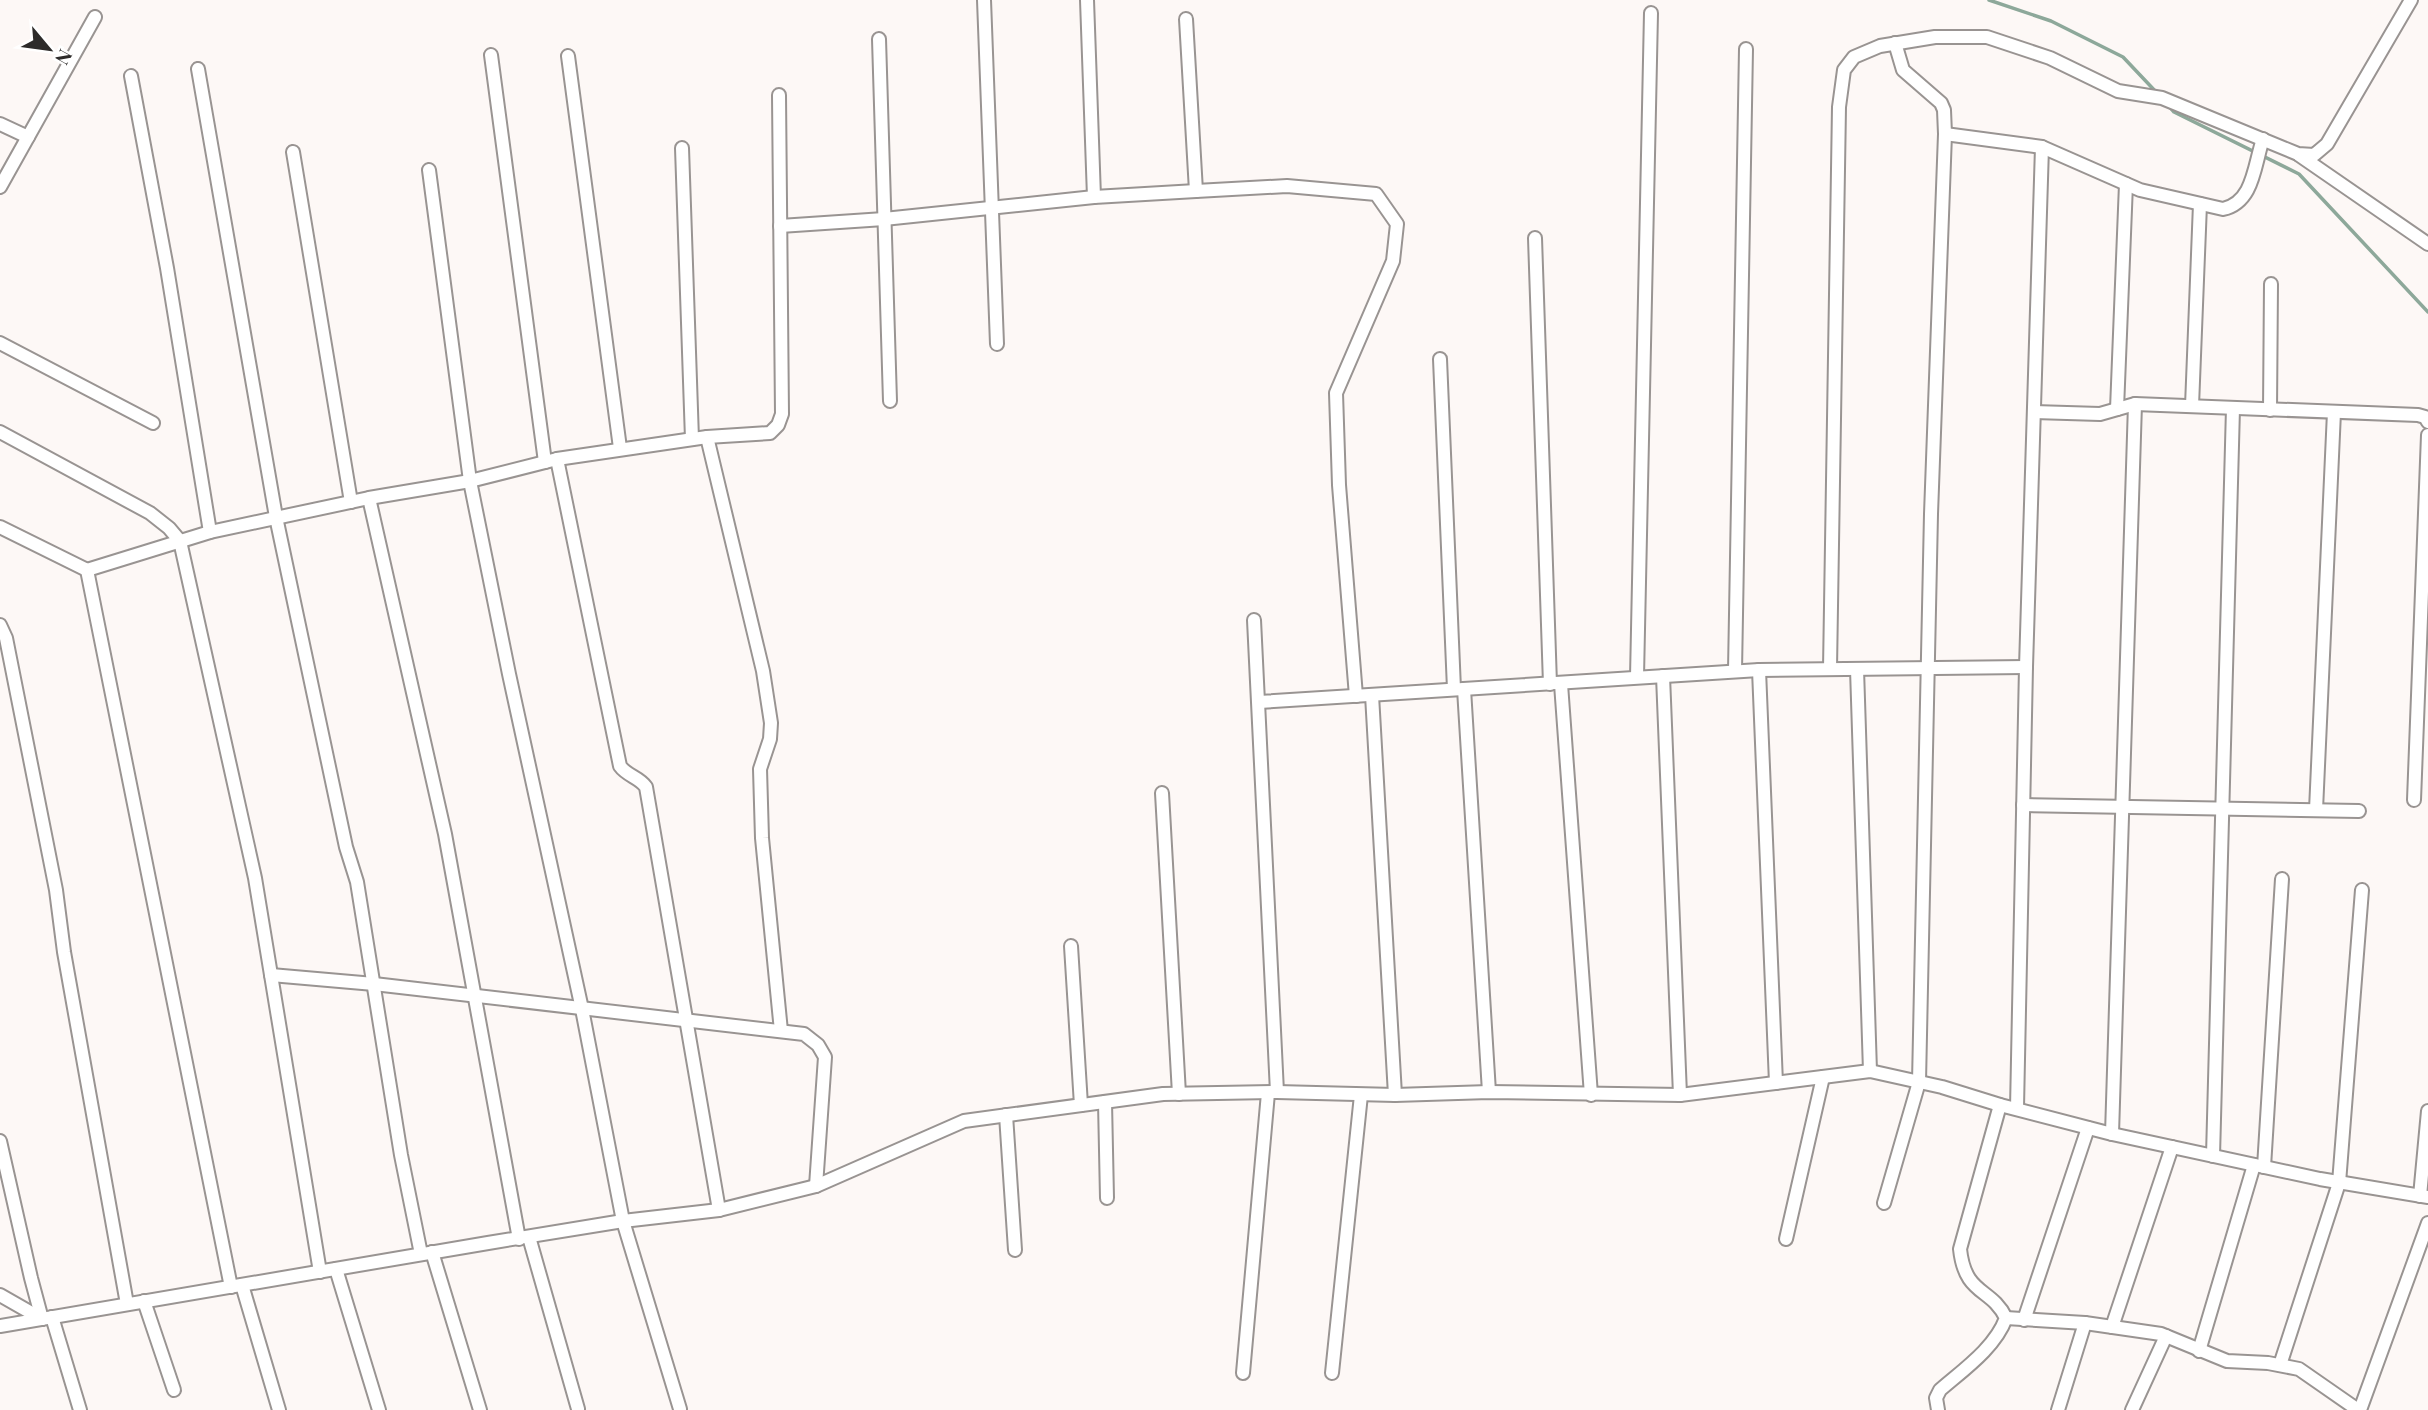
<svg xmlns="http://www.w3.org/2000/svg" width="2428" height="1410" font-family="'Playfair Display',serif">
<rect width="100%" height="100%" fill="#fdf8f6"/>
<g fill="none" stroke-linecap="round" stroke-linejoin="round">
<!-- stream -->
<g stroke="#8da89a" stroke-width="3.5">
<polyline points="1989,0 2051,21 2123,57 2158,94"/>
<polyline points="2168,105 2174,112 2299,174 2428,312"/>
</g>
<defs>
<g id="street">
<polyline points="984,0 997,344"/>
<polyline points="1087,0 1094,197"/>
<polyline points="1186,19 1196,191"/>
<polyline points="879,39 890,401"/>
<polyline points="491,55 545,462"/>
<polyline points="568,56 620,448"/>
<polyline points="198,69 276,517 346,847 357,882 401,1155 421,1254"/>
<polyline points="131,76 167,268 210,532"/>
<polyline points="0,124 28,137"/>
<path d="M1945 134 2042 147 2140 190 2223 209C2254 202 2254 165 2263 139"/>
<polyline points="682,148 692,439"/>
<polyline points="293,152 351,502"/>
<polyline points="2299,155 2428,244"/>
<polyline points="429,170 470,481 509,674 582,1009 623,1221 680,1409"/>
<polyline points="0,187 95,17"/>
<polyline points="780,226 884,219 1094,197 1196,191 1287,186 1376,194 1397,224 1393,261 1336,393 1339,485 1356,696"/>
<polyline points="1535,238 1550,684"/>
<polyline points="0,343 153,423"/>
<polyline points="1440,359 1454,689"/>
<polyline points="2192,406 2200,204"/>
<polyline points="2117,409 2126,184"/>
<polyline points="2270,410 2271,284"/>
<polyline points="2034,412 2100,414 2135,404 2418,415 2425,417 2428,422"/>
<polyline points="0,432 150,513 169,528 180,541 255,878 320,1272"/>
<polyline points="707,437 763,671 771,723 770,739 760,769 762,838 781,1031"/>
<path d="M557 459 620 766C627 776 639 777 646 787L719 1210"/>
<polyline points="369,498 445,834 519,1239"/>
<polyline points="0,527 87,570 210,532 369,498 470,481 557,459 707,437 770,433 778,425 782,414 779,95"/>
<polyline points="87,570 231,1287"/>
<polyline points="1254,620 1277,1092"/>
<polyline points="0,625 6,638 56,890 64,952 127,1304"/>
<polyline points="1830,669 1839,107 1844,70 1854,57 1880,46 1935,37 1987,37 2050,58 2118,91 2162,98 2298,154 2314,155 2327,144 2411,0"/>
<polyline points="1857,669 1870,1071"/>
<polyline points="1759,670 1776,1083"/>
<polyline points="1735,671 1746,49"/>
<polyline points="1663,676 1680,1095"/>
<polyline points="1637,677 1651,13"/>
<polyline points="1561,684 1591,1095"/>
<polyline points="1464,689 1489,1092"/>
<polyline points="1372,695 1395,1095"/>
<polyline points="1259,702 1759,670 2026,667"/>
<polyline points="1162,793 1179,1094"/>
<polyline points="2414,800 2428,435"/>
<polyline points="2023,805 2359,811"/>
<polyline points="2316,810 2334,412"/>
<polyline points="1071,946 1081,1105"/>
<polyline points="271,975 374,984 804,1034 818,1045 825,1057 816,1186"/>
<polyline points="1105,1102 1107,1198"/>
<polyline points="2017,1108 2026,667 2042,147"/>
<polyline points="1006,1115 1015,1250"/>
<polyline points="2112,1134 2135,404"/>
<polyline points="0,1141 31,1278 42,1319"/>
<polyline points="2213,1156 2233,408"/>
<polyline points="2264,1167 2282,879"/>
<polyline points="2420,1196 2428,1111"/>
<polyline points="1884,1203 1919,1082 1931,514 1945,134 1944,110 1941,103 1903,70 1895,43"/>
<polyline points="529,1237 578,1409"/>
<polyline points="1786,1239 1823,1077"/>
<polyline points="432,1252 480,1410"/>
<polyline points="336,1269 379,1410"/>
<polyline points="242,1285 279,1410"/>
<polyline points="0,1295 42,1319"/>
<polyline points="144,1301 174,1390"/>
<polyline points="52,1317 80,1410"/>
<polyline points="2006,1318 2085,1323 2161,1334 2227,1361 2268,1363 2299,1369 2358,1410"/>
<polyline points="2024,1320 2088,1128"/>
<polyline points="0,1326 488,1243 623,1221 719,1210 816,1186 964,1121 1163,1094 1277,1092 1395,1095 1489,1092 1680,1095 1870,1071 1942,1087 2000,1105 2112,1134 2320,1179 2428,1197"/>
<polyline points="2112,1327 2172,1147"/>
<polyline points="2199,1351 2254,1165"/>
<polyline points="2280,1365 2339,1183 2362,890"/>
<polyline points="1243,1373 1268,1093"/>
<polyline points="1332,1373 1361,1095"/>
<path d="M1938 1410 1936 1398 1940 1390C1963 1370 1995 1348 2006 1318 1991 1287 1965 1296 1960 1249L2000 1105"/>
<polyline points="2058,1410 2085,1323"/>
<polyline points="2132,1410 2166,1336"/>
<polyline points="2360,1410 2428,1223"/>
</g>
</defs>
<!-- street casing -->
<use href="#street" stroke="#999492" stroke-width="16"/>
<!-- street -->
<use href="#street" stroke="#fff" stroke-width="12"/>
</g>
<!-- north arrow -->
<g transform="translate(49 49) rotate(119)" stroke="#ffffff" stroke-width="5" paint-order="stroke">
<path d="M0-5L12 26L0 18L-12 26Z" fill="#2d2b2a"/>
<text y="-10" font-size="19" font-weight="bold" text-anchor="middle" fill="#2d2b2a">N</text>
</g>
</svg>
